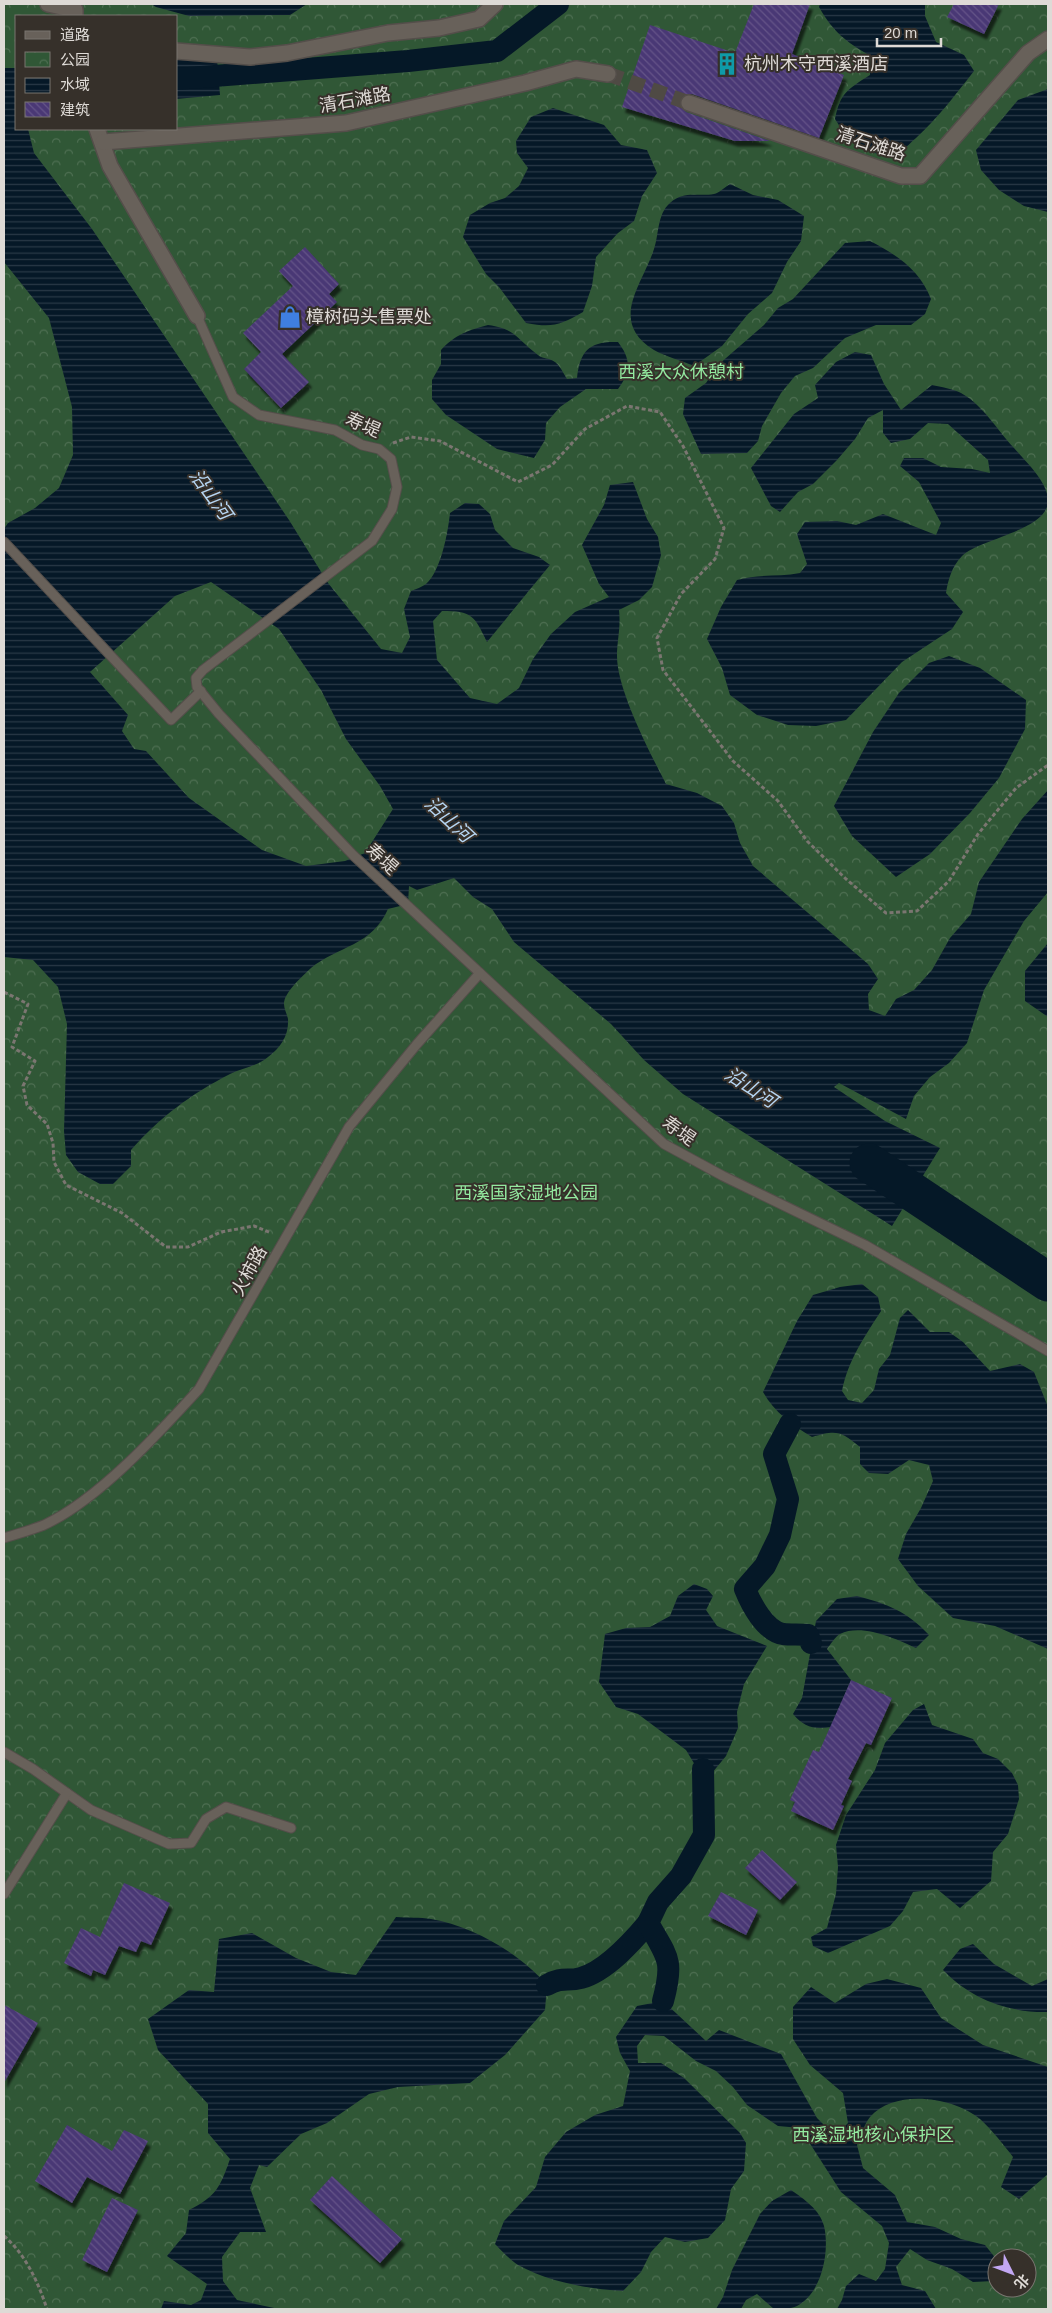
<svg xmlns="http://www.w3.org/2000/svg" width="1052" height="2313" font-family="Helvetica,'Noto Sans SC',sans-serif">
<defs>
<pattern id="park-crowns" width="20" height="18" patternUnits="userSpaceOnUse" patternTransform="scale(1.25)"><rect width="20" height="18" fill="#305736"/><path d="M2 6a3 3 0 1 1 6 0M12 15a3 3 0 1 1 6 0" fill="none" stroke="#4e6f52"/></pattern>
<pattern id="water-rules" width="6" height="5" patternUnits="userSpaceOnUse" patternTransform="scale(1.25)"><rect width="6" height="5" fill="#051827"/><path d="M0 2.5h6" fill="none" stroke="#293946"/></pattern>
<pattern id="building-back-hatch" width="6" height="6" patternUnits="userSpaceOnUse" patternTransform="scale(1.25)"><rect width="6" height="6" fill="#4a3875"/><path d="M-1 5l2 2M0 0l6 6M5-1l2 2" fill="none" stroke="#645488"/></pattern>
<filter id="shadow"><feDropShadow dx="3" dy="5.5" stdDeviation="1" flood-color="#0009"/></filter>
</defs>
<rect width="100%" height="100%" fill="#36302a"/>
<!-- park -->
<path fill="url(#park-crowns)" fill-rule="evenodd" d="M4 4H1048V2309H4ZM16 16H176V129H16ZM997 2258H1027V2288H997Z"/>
<!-- water -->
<g fill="url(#water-rules)" fill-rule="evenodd">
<polygon points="151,4 307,4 290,15 189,16 156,7"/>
<path d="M820 4H925V16L936 42 964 55 974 71C956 94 938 118 916 138 911 142 906 148 901 151 876 165 847 139 835 119 840 93 848 89 870 75L871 56C846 42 833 32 819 7Z"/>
<polygon points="217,58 220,95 176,99 176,60"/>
<path d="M4 68H16V129H28L34 153 92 229 289 520 328 583 381 649 402 653 410 637 404 609 411 591C416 589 422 587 426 584 441 571 448 532 450 513L465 503 479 504 490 514 495 530 513 548 539 557 550 565 487 642C474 615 472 611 442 611L433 621 437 660 470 698 497 704 519 688 533 659 551 634 575 612 609 597 599 584 582 545 604 505 610 485 633 482 647 519 658 537 661 555 652 587 639 600 619 610C621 628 617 640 617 656 617 690 650 753 666 784L697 793 722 806 734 823 740 843 753 866 868 964 878 979 868 994 869 1010 885 1016 896 999 914 990 932 970 950 938 971 914 979 882 1022 819 1048 790V892L1024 921 984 990 967 1043 949 1063 930 1077 914 1096 906 1119 839 1083 834 1087 885 1121 940 1148 892 1226 683 1094 644 1060 611 1024 514 942 492 909 473 897 454 878 417 890 409 886 408 904 388 909C372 946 338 946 311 968 303 976 284 992 284 1004 284 1009 287 1014 288 1019 289 1035 281 1047 268 1057 258 1066 242 1068 230 1074 191 1094 160 1117 131 1150V1166L113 1184H100L78 1172 66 1155 64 1131 67 1024 58 987 33 960 4 957V529L8 523 35 508 59 488 73 455 72 407 49 318 4 262ZM211 582 279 629 321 690 346 739 380 786 393 809 365 853 345 861 306 866 262 850 189 798 146 751 134 749 122 731 128 715 90 672 175 596Z"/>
<polygon points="1048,89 1048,212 1024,206 999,190 981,170 976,150 1018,100"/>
<path d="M553 108 604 125 621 145 647 150 657 173 642 196 634 221 618 233 596 257 592 286 583 312C560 325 553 328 526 323L499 287 486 274 463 237 470 215 490 203 505 198 519 186 528 168 517 153 516 141 531 117Z"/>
<path d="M730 184 753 195 778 200 804 216 801 241 787 262 772 293 748 314 722 346 694 366C681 360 666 357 654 350 608 321 642 286 654 249 659 235 657 214 670 203 684 190 697 197 714 194 719 193 725 187 730 184Z"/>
<path d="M870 241C897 255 920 270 931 299L925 314 911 325H876L845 338 813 368 795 376 781 393 762 426 758 441 747 453 701 454 683 414 685 398 706 383 718 365 764 325 778 308 793 299 845 243Z"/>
<path d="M488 325C517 329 517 340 538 355 541 358 545 358 549 359 559 362 562 371 567 379L577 378C580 350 590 341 618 342 631 359 631 371 618 389H586L560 407 546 423 545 440 534 458 497 449 446 415 432 399V380L441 364V350C455 335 468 330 488 325Z"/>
<path d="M855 352 871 355 884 384 901 410 932 385C941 387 953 389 961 393 983 405 998 431 1014 448 1026 462 1045 479 1048 498 1052 530 980 538 962 556 952 566 948 580 946 593L963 612 952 629 902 662 846 720 816 726 788 725 757 715 730 695 722 668 707 639 721 607 737 580C758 574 779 577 800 573L807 564 797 534 805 522 837 521 856 525 883 514 936 535 941 523 919 482 900 466 904 458H923L941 467 972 469 990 473 988 460 948 424 928 423 910 439 891 443 883 433V410L868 418 855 439 837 460 813 484 798 492 780 512 771 506 751 468 794 414 818 398 815 385 836 362Z"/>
<polygon points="949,656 980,668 1026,700 1025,729 999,778 970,813 930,854 896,877 852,836 834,806 873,732 899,693 929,663"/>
<polygon points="1048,943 1048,1017 1025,1001 1025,971"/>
<path d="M862 1284 878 1297 881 1311C865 1336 848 1360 842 1391L848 1400 862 1403 874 1390 879 1369 890 1355 900 1318 908 1310 930 1332H949L963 1342 990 1371 1020 1364 1034 1372 1048 1407V1649L995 1626 953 1618 918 1586 898 1559 906 1534 921 1508 933 1481 929 1465 909 1460 888 1474 869 1473 860 1464V1447C840 1431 837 1430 812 1437 791 1424 775 1413 763 1392L797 1321 813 1295 840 1287Z"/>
<polygon points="694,1584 707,1589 713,1596 706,1610 717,1626 767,1646 744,1684 737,1712 738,1728 726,1756 712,1773 695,1765 686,1750 638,1714 616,1707 599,1682 605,1634 626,1628 650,1627 670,1616 678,1596"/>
<path d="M857 1596C887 1604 907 1611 929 1635L916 1648C896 1639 862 1623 840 1634 835 1637 830 1645 827 1649L851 1680 831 1727C814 1730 804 1727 793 1714L802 1698 816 1621 837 1599Z"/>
<polygon points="924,1704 932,1725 973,1739 983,1753 998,1759 1012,1773 1018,1785 1019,1799 1008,1834 993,1852 991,1881 960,1908 937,1889 913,1892 903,1911 890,1926 828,1953 813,1946 811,1937 827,1928 836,1894 838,1867 836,1845 846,1815 875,1770 885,1743 913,1710"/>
<path d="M396 1917C408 1918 420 1917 431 1919 473 1926 519 1953 547 1985L545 2010 505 2055 470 2083 398 2087 369 2094 327 2123 301 2134 267 2167 259 2165 250 2188 266 2232H240L222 2257 223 2281 237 2300 279 2309H161L164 2301 191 2305 201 2300 207 2284 167 2256 186 2233 189 2210C217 2196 220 2187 230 2159L208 2133V2104L158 2050 148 2019 189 1990 214 1992 219 1939 252 1933 296 1958 331 1972 356 1975Z"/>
<path d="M973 1944 994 1964 1032 1986 1048 1979V2012C1008 2013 971 1999 943 1970L960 1949Z"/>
<path d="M887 1979 921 1988 941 2018 983 2045 1048 2067V2174L1019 2199 1001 2187 1013 2157C1003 2144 992 2130 980 2119 954 2097 895 2088 870 2117 864 2124 861 2137 857 2145L863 2168 895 2195 907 2222 935 2227 961 2239 985 2245 997 2260 994 2281 973 2282 952 2269 927 2260 910 2249 896 2267 902 2285 925 2291 936 2309H837L842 2300 846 2286 859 2274 876 2281 885 2269 889 2243 882 2226 841 2192 800 2128 778 2126 747 2105 733 2087 716 2071 696 2061 664 2036 645 2035 637 2046 638 2063H661L684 2078 740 2133 746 2143 744 2171 731 2189 725 2220 708 2238 685 2242 665 2237 651 2252 641 2272 623 2291C588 2289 549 2282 518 2265 510 2260 502 2251 495 2244L504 2221 536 2187 545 2157 566 2132 595 2115 623 2106 630 2071 620 2053 616 2037 637 2006 663 2001 706 2041 719 2030 781 2054 817 2118 835 2136 848 2123 843 2093 810 2065 793 2039V2007L811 1987 835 2003 866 1984Z"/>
<path d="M791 2190C804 2199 820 2210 824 2226 830 2251 822 2293 797 2306 791 2309 780 2309 774 2309L757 2294 746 2300 741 2309H716L723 2297 732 2270 760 2214 772 2201Z"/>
</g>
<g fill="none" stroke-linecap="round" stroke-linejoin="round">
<!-- canal -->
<g stroke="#051827" stroke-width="22">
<polyline points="176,79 408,61 497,51 558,4"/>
<path d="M790 1424 774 1454 788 1499 780 1535 765 1566 745 1589C751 1604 765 1631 783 1634 791 1635 800 1634 808 1635L811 1643"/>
<path d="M547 1985C563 1976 567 1982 581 1978 606 1971 632 1942 648 1923"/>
<path d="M663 2001C674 1960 668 1958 648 1923L658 1902 681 1876 704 1835 703 1769"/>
</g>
<!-- river -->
<polyline stroke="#051827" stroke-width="39" points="869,1163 1048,1282"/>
</g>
<!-- building -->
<g fill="url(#building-back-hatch)" filter="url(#shadow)">
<polygon points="754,4 810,4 792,54 844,75 819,138 692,94 683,96 680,100 680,105 686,112 770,141 735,141 622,107 650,25 735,53"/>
<polygon points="954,4 999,4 984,34 947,17"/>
<polygon points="305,247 339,284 329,294 337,302 282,354 309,382 281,408 244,369 261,352 243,333 293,286 279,271"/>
<polygon points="851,1680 892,1698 871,1745 866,1743 848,1779 852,1781 841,1805 844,1806 833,1830 791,1811 795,1802 790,1800 813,1750 819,1752"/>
<polygon points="762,1850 797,1882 780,1900 745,1868"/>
<polygon points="124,1883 170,1903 151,1945 141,1941 136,1952 119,1946 105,1975 93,1970 91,1976 64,1963 81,1928 100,1937"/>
<polygon points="721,1892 758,1910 746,1935 708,1916"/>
<polygon points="4,2005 38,2023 4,2083"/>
<polygon points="67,2125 112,2151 124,2130 148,2141 120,2194 87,2177 72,2203 35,2181"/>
<polygon points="332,2176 402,2239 380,2263 310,2200"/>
<polygon points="112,2198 138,2210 107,2272 82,2260"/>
</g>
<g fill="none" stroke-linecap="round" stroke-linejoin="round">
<!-- street-tunnel -->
<polyline stroke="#4f4a44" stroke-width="15" stroke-dasharray="15 8" stroke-linecap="butt" points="608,74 689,103"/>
<defs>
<g id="lane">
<polyline points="197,316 233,397 259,415 335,430 362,445 379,449 391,459 397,487 392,509 372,541 203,670 196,678 197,687 219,714 353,855 664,1144 723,1176 865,1245 1048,1351"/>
<polyline points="4,542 171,720 201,691"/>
<path d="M4 1538C17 1534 31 1530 44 1525 98 1500 159 1433 199 1389L349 1127 417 1044 480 973"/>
<polyline points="4,1752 33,1769 91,1810 169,1844 191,1843 206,1819 226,1807 291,1828"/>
<polyline points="4,1894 67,1793"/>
</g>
<g id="street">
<polyline points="48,4 75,10 75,16"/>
<polyline points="176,51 250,57 287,53 388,33 439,28 479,19 495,4"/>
<polyline points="689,103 901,176 920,176 1028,53 1048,39"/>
<polyline points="97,129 110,166 197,316"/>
<polyline points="103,142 346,123 525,83 576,69 608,74"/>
</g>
</defs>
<!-- lane casing -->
<use href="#lane" stroke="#544e4a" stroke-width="11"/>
<!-- street casing -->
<use href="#street" stroke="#544e4a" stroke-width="18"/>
<!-- path -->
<g stroke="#7b7671" stroke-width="3" stroke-dasharray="4 2.5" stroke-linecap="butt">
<polyline points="393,443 411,437 440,441 518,482 552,465 585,429 627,406 660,412 683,446 724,528 715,559 681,594 657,638 663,670 733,761 778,801 807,841 846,879 886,913 917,911 949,881 978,834 1016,788 1048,765"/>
<polyline points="4,992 28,1004 12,1047 35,1061 23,1086 27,1105 47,1124 53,1143 54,1162 66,1185 122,1213 166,1247 188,1247 221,1232 254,1226 271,1233"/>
<path d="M4 2236C26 2255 38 2282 47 2309"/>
</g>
<!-- lane -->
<use href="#lane" stroke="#68615a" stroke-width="9"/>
<!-- street -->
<use href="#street" stroke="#68615a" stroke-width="15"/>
</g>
<!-- icons -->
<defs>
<symbol id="building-bare" viewBox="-9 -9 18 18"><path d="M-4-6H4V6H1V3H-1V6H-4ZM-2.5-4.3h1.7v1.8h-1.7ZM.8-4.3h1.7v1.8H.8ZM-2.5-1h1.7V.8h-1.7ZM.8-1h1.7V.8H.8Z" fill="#0f9aa8" stroke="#36302a" stroke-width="2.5" paint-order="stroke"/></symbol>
<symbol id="shop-bare" viewBox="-9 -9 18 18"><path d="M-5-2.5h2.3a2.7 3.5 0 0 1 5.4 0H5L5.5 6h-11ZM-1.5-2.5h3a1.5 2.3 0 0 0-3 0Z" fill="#3f7fe0" stroke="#36302a" stroke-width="2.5" paint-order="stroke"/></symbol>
</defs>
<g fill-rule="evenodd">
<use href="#building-bare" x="711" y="48" width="32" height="32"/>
<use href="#shop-bare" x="274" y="301" width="32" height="32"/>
</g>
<g text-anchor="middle" stroke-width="4" stroke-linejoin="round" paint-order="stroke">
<!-- poi labels -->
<g font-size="18" fill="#dedad6" stroke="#36302a" text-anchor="start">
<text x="744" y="70">杭州木守西溪酒店</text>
<text x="306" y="323">樟树码头售票处</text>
</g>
<!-- street labels -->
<g font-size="18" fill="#dedad6" stroke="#36302a">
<text transform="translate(355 100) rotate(-10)" y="6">清石滩路</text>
<text transform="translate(871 144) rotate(18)" y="6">清石滩路</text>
<text transform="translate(363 425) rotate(23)" y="6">寿堤</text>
<text transform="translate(382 859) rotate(42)" y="6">寿堤</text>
<text transform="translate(679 1131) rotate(35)" y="6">寿堤</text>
<text transform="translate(249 1271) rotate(-61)" y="6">火柿路</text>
</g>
<!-- park labels -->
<g font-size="18" fill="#93e99f" stroke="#36302a">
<text x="681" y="378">西溪大众休憩村</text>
<text x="526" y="1199">西溪国家湿地公园</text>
<text x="873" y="2141">西溪湿地核心保护区</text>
</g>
<!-- water labels -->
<g font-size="19" font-style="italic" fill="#b6d6f3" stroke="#36302a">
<text transform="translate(211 494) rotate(54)" y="7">沿山河</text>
<text transform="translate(449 819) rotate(43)" y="7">沿山河</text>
<text transform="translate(751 1087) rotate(33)" y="7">沿山河</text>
</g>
</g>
<!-- border -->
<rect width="1052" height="2313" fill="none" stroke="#dedad6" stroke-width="10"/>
<!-- legend -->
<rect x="15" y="15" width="162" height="115" fill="#36302a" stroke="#79746f"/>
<rect x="25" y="31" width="25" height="8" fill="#68615a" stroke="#79746f"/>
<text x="60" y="40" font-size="15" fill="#dedad6">道路</text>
<rect x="25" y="52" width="25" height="15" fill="url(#park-crowns)" stroke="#79746f"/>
<text x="60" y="65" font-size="15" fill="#dedad6">公园</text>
<rect x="25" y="78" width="25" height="15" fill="url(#water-rules)" stroke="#79746f"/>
<text x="60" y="90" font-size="15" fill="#dedad6">水域</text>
<rect x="25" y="102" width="25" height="15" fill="url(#building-back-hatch)" stroke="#79746f"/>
<text x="60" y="115" font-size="15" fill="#dedad6">建筑</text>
<!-- north arrow -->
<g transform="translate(1012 2273) rotate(132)"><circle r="24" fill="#36302a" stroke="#79746f"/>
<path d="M0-4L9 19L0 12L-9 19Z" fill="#c2a7f2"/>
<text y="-8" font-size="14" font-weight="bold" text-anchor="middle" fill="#dedad6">北</text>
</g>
<!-- scale -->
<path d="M877 38v8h64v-8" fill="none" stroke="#dedad6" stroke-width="2.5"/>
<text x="884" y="38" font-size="15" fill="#dedad6" stroke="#36302a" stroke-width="4" paint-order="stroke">20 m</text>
</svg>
